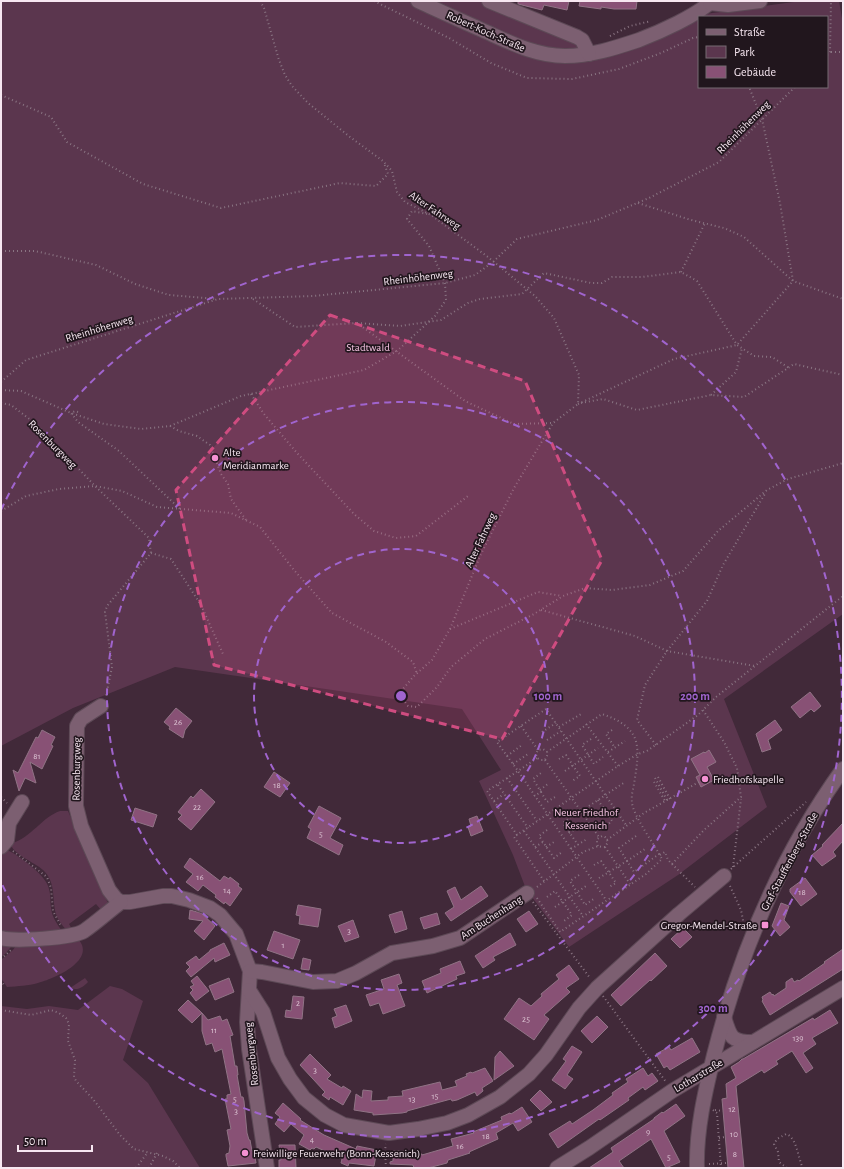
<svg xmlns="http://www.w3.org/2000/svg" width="844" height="1169" font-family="'Alegreya Sans',sans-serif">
<rect width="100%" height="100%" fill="#412939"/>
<!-- green -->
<g fill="#5b364e">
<polygon points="1,1 481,1 576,42 592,61 643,46 699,18 699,87 827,87 827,17 700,17 705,14 801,1 839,1 843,24 843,614 724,699 767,807 678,875 569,947 526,889 513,855 479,781 501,770 462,709 175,667 73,708 1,746"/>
<path d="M60 811H68L110 908 102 911 96 904 69 924 73 931 68 932C64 927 58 921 56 914 52 900 56 884 45 872 37 863 15 856 11 845L12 843C31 838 42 817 60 811Z"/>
<path d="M7 850C17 854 45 875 48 886 51 893 50 901 51 908 52 917 57 924 62 931L1 936V851Z"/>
<path d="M20 940H79C96 961 53 979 38 983 28 986 18 986 7 987L1 978V960L13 950Z"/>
<polygon points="1,941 15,942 5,954 1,957"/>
<path d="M85 978 88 982C83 987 78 991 70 988Z"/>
<polygon points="110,986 122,989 143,1001 123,1060 148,1083 200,1168 1,1168 1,1006 27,1009 49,1006 78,1010"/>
</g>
<!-- building -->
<g fill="#885175" stroke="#907385">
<polygon points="518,1 569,1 567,10 544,5 542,10 518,4"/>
<polygon points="580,1 637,1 636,9 614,9 601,7 601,9 579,6"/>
<polygon points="810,692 821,706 814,712 811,709 800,718 791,707"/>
<polygon points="176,708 192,721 185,730 183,738 169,729 170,727 164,722"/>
<polygon points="775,720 782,730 768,740 771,749 762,752 756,734"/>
<polygon points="42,730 55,737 51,745 53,746 42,769 30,762 36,783 25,778 19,791 13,770 18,773 36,737 38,738"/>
<polygon points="709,750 716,762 707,767 714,780 701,787 696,777 700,775 691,759 704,752 705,753"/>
<polygon points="274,772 290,783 280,797 264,787"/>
<polygon points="201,789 215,802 191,830 178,819 182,815 178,812 191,796 193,798"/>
<polygon points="319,806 341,818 330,838 343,845 339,855 307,838 311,829 308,827"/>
<polygon points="135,808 157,815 153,827 131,820"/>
<polygon points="477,816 483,831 471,836 468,827 471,826 469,819"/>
<polygon points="843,823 843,841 833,852 836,856 822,866 812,855 823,846 822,845"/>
<polygon points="190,858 220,881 224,876 229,879 230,877 239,884 238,886 242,889 230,906 225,902 224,904 215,897 216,895 203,885 198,891 186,882 193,874 184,867"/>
<polygon points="805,878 817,894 801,906 790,892 790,889"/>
<polygon points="481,886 488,896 451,921 445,913 454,907 447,891 455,887 461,900"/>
<polygon points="781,903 789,906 784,920 790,927 780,936 772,926"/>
<polygon points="298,905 321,909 318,927 299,924 300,916 296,915"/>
<polygon points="190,910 201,913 215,926 204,940 194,931 203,921 189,919"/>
<polygon points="402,911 407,929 395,933 389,915"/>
<polygon points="529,911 538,924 526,932 517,919"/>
<polygon points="437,913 440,924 424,929 420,918"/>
<polygon points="353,920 359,937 345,942 338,926"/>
<polygon points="683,928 692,937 680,948 671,939"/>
<polygon points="274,931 300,940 293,959 267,950"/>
<polygon points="510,933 516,945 493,957 495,960 483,968 475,956"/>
<polygon points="224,943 230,955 215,962 214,958 191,977 186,971 190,967 186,963 196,956 199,960 210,951 210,950"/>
<polygon points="843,949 843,969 770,1015 762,1001 763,1000 762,997 770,992 772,995 773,994 774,996 786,988 786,982 792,978 794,982 798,980 799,981 825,963 824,962"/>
<polygon points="655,953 667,966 651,981 650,980 621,1006 611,995"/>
<polygon points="303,958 311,960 309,970 301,969"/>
<polygon points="460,961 465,973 456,976 457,979 427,993 422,981 441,973 440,969"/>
<polygon points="569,965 579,979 566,988 570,992 544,1015 549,1019 534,1040 504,1019 519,998 531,1006 542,996 541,994 559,979 556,975"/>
<polygon points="399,974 402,983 397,985 405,1006 383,1014 379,1003 370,1006 366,995 384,989 381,980"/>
<polygon points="197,976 209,991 196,1001 190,993 193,990 190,987 194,985 191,981"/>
<polygon points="229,978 234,992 215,1000 209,986"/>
<polygon points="293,996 304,997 302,1019 285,1017 286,1010 291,1011"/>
<polygon points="188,1000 202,1013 192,1023 178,1010"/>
<polygon points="346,1005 352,1021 335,1028 332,1018 337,1016 334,1009"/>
<polygon points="830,1010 838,1023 812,1038 816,1044 803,1053 813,1068 806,1073 792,1051 776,1061 778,1064 764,1073 762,1070 736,1086 744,1168 728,1168 722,1099 727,1098 726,1084 736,1078 731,1067 739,1062 742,1059 743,1059 813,1018 814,1020"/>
<polygon points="202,1013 208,1020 220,1016 222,1021 227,1019 233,1035 230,1036 235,1066 237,1066 238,1075 237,1075 240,1092 241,1097 243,1097 244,1101 247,1133 249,1140 250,1140 252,1151 254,1151 256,1163 228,1166 226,1156 226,1154 229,1153 230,1146 227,1130 231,1129 225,1099 227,1099 227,1095 231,1094 222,1049 215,1052 212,1043 206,1045 202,1031"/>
<polygon points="597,1016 608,1027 592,1043 581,1031"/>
<polygon points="692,1038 700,1052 670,1070 667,1066 664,1068 656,1054 669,1047 671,1050"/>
<polygon points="572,1046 582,1052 567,1075 573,1079 565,1089 552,1080 566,1061 563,1059"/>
<polygon points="500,1051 514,1066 494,1080 495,1057"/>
<polygon points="310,1054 331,1075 327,1079 342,1088 343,1086 351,1091 343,1105 330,1097 329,1100 322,1095 325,1092 300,1065"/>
<polygon points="485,1068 493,1081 482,1088 483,1091 477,1096 475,1092 457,1100 452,1101 451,1099 407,1111 407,1112 402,1113 373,1115 373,1113 354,1110 356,1094 362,1098 363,1090 372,1091 371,1101 388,1100 388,1097 403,1096 402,1091 440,1082 442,1090 457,1086 455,1081 467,1076 466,1074 471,1072 472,1073"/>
<polygon points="643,1068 648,1076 652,1073 658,1081 645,1090 643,1087 628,1098 629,1100 600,1120 599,1119 558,1148 549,1134 570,1121 572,1124 593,1110 613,1095 612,1093 628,1082 626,1079"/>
<polygon points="540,1090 552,1102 541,1111 530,1100"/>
<polygon points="283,1103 301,1119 300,1120 324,1135 356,1149 357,1146 377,1150 374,1166 349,1163 348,1166 341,1163 342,1159 316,1147 314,1149 312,1148 310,1150 299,1144 304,1135 291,1124 284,1132 275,1124 280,1117 275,1113"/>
<polygon points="676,1104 685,1116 664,1131 680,1162 666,1168 651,1139 619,1161 624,1168 589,1168 613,1152 611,1148 654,1119 654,1118 662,1112 663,1113"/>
<polygon points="522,1107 532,1122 518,1131 513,1123 496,1133 498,1139 469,1152 470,1153 448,1160 447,1163 428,1168 414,1168 413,1165 390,1164 390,1162 393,1161 393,1151 404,1151 404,1158 422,1154 422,1155 453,1146 451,1139 474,1133 473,1132 502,1120 501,1117 510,1113 511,1114"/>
<polygon points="279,1145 295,1145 296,1168 279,1168 279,1160 281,1160"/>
</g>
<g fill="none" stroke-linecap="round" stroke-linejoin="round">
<defs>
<g id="minor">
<path d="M418 1C439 11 460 20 482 30 509 42 535 56 565 56 591 56 615 48 639 40 660 32 696 16 712 1"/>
<polyline points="489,1 577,37 582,40 589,54"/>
<polyline points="710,3 728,5 760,1"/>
<polyline points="101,706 81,719 77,726 76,806 81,826 109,890 116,899 121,902 130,902 163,896 172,896 189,900 210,908 220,915 236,934 250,971 247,1022 249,1049 267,1168"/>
<polyline points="1,847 7,840 9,823 22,802"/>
<path d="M1 938C14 942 73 938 84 931 97 922 109 911 121 902"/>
<polyline points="250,971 262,972 313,982 337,981 356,973 392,953 433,946 460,938 527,893"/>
<polyline points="249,990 263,1012 278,1058 290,1079 304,1098 325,1115 344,1125 389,1133 418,1129 447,1123 468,1115 500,1097 529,1074 546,1055 579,1008 597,988 679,914 724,876"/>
<path d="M724 1017C730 1037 731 1042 753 1042"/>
<polyline points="557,1168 589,1148 672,1091 843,988"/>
<path d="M697 1168C696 1130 705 1092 714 1055 740 952 781 855 843 769"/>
</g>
</defs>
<!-- minor casing -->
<use href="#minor" stroke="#5d4956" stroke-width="16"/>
<!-- path -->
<g stroke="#897482" stroke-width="2" stroke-dasharray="1 3" stroke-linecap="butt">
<polyline points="260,1 264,8 279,60 285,75 292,86 308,103 350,137 383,161 392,171 397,192 405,202 431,215 488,257 535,296 554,318 579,375 578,404 553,423 514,488 481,554 450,629 432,660 414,676 402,690 403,699 408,706 417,707 437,687 451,667 485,639 534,614 563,596 585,588 612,590 650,585 683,571 718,531 767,490 788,479 843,463"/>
<polyline points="374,1 449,38 491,63 527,78 572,79 619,69 661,53 693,38 699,37"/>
<polyline points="610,36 630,26 651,21"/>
<polyline points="827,52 843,52"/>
<polyline points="827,55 830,52 831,1"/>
<polyline points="1,95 51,117 67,142 143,184 221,208 340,183 376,186 388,174 384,163"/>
<polyline points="638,203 691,220 724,228 744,237 793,281 843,299"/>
<polyline points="1,251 35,251 96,265 135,284 169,295 217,299"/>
<polyline points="681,272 705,223"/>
<polyline points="253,299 295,327 357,323 465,401 514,424 553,423"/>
<polyline points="357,323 400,326 441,320 468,303 480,299 522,294 544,273 591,283 602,283 612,277 642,277 681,272 697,281 737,345 754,356 772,357 789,368"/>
<polyline points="1,382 26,360 218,299 313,296 445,283 475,275 493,262 517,239 597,220 649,198 719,162 795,87"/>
<polyline points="1,390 21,391 71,413 104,424 141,429 170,426 241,396 364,370 397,351 435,316 446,300 445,283 429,246 407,219 412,211 427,214"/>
<polyline points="251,394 264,414 297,453 354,514 374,531 396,538 416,536 468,496"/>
<polyline points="711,395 736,372 742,348"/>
<polyline points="1,403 11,405 36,424 95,486 149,538 151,553 107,606 105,612 112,667 106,696"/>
<polyline points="581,403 603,399 637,410 711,395 744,397 794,364 843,375"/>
<polyline points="578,404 674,359 737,345 793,281 780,203 762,119 749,87"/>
<polyline points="78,412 75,411 71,413 78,422 119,451 180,509"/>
<polyline points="170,426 179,431 197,436 210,445 221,474 228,484 231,499 246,520"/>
<polyline points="1,511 26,496 59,489 95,486 122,491 157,507 231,513 260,527 294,570 332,613 386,642 413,662 417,674"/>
<polyline points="151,553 171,559 201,605 223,654"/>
<polyline points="541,610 635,636 667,651 755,666"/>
<polyline points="450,629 538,592 562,596"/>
<polyline points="586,724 618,766"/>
<polyline points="521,726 538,750"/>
<polyline points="559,727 581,714"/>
<polyline points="612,730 606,734 615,748"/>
<polyline points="542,732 556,723"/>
<polyline points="591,739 582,745 594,764 603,757"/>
<polyline points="547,740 561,731"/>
<polyline points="656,745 637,720 645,685 667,651 707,601 723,565 766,492"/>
<polyline points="608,752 625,741"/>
<polyline points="507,756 522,745"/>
<polyline points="537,758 518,771 606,900"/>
<polyline points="559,759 566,755 580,776 572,781"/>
<polyline points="545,760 599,837"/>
<polyline points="513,764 528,754"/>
<polyline points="565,771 598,748"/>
<polyline points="658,777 670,799"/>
<polyline points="507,778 537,821"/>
<polyline points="655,778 667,800"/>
<polyline points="654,782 665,801"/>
<polyline points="498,785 528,828"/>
<polyline points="540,790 549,783"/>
<polyline points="541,792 547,802 555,797"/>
<polyline points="534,796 541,792 533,779 541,773"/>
<polyline points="1,797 7,803"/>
<polyline points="598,800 612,821 607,825"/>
<polyline points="494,801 504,794"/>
<polyline points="589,806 625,782"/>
<polyline points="571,817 563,823 578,845"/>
<polyline points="596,817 605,811"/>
<polyline points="547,830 539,836 554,858 562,852"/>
<polyline points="524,831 583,916"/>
<polyline points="569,833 579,827"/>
<polyline points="517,835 487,791 518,771 497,742 546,709 626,825"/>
<polyline points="636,836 619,848 627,861 645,849"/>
<polyline points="607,840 644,813 699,782"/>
<polyline points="535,847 543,842"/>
<polyline points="546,847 554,842"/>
<polyline points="605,847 630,884"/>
<polyline points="571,849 587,839"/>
<polyline points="13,851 47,877 51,888 53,911 61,926"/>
<polyline points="660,855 665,852 668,860 695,887"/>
<polyline points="672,864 704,830 741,797 737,768 724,742 703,710"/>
<polyline points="594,865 601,861 616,883 609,887"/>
<polyline points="733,867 741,799"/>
<polyline points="731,869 806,802"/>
<polyline points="579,875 570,881 585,905 595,898"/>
<polyline points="599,878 627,861 634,872 659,854"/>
<polyline points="544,881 514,837 618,766 638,754 647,751 698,715 716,697 843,596"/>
<polyline points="730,886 741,910 744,925"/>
<polyline points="537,887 583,852 598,846 602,847 605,847 608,842 605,837 602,836 597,839 597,844 598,846"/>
<polyline points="547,897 555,891 572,915 564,921"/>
<path d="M537 898 560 932 646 874 662 859C656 847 632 814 632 802 631 796 633 790 634 784 640 747 643 728 602 714L547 752V756L545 760H541L537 758 536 754 538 750 543 749 547 752"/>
<polyline points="533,902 590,978"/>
<polyline points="555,907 586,886"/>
<polyline points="1,959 11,950"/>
<polyline points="1,980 5,987"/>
<polyline points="603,996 666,1082"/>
<polyline points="1,1010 31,1015 51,1010 59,1013 66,1018 69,1024 68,1041 75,1060 74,1077 76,1081 93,1099 120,1135 134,1149 163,1156 173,1161 180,1168"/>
<polyline points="713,1110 717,1113 721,1168"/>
<polyline points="715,1110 723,1111"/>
<polyline points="719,1138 725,1137"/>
<polyline points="709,1164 727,1163"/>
<polyline points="136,1168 148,1152"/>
<polyline points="149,1168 157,1153"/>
<polyline points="386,1168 385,1150 386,1144"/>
<path d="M787 1168 779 1162 778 1152 774 1144 777 1139 786 1134C797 1137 798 1159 803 1168"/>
</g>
<!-- minor -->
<use href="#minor" stroke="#7c5f71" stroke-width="14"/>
</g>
<!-- marked area -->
<path fill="#cf4c80" fill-opacity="0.2" stroke="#cf4c80" stroke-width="3" stroke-dasharray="8 5" stroke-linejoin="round" d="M330 315 525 381 602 560 502 739 214 665 176 490Z"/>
<!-- distance rings -->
<g fill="none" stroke="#a064ce" stroke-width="2" stroke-dasharray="7 5">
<circle cx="401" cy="696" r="147"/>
<circle cx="401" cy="696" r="294"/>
<path d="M1 510A441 441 0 1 1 1 882"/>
</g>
<!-- markers -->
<g fill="#f491d3" stroke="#21161d" stroke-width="1.5">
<circle cx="215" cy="458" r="4"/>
<circle cx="705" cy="779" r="4"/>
<rect x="761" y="921" width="8" height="8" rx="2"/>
<circle cx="245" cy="1153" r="4"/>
</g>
<g text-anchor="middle" stroke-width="3.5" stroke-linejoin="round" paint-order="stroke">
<!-- number labels -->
<g font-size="9" fill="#dbc2d2">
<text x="178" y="725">26</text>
<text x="37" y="759">81</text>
<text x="277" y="788">18</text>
<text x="197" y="810">22</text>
<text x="321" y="837">5</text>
<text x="200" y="880">16</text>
<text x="227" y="893">14</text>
<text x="802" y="895">18</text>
<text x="349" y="934">3</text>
<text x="283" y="948">1</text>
<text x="298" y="1006">2</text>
<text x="526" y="1022">25</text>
<text x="214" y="1033">11</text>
<text x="798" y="1041">139</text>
<text x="315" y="1073">3</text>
<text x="435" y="1099">15</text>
<text x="235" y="1102">5</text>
<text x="412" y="1102">13</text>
<text x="732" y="1112">12</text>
<text x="236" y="1114">3</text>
<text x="648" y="1135">9</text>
<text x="734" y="1137">10</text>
<text x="486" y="1139">18</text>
<text x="312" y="1142">4</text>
<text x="460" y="1149">16</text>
<text x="735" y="1157">8</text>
<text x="669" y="1160">5</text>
</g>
<!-- street labels -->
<g font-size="11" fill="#f7e7f1" stroke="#21161d">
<text transform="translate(486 31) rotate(24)" y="4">Robert-Koch-Straße</text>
<text transform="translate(743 127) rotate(-45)" y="4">Rheinhöhenweg</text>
<text transform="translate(435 210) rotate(34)" y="4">Alter Fahrweg</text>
<text transform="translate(418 277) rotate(-7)" y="4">Rheinhöhenweg</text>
<text transform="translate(99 328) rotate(-17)" y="4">Rheinhöhenweg</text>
<text transform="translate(53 444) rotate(45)" y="4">Rosenburgweg</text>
<text transform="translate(480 540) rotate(-65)" y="4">Alter Fahrweg</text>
<text transform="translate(76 769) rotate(-89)" y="4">Rosenburgweg</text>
<text transform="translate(789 861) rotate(-62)" y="4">Graf-Stauffenberg-Straße</text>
<text transform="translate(491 917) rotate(-33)" y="4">Am Buchenhang</text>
<text transform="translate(251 1054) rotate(-96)" y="4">Rosenburgweg</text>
<text transform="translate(698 1075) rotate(-31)" y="4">Lotharstraße</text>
</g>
<!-- park labels -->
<g font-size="11" fill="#f7c4e3" stroke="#21161d">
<text x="368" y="351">Stadtwald</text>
<text x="586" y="816">Neuer Friedhof<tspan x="586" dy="13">Kessenich</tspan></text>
</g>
<!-- poi labels -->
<g font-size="11" fill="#f7e7f1" stroke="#21161d" text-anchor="start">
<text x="223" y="456">Alte<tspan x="223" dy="13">Meridianmarke</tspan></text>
<text x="713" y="783">Friedhofskapelle</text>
<text x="757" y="929" text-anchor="end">Gregor-Mendel-Straße</text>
<text x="253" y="1157">Freiwillige Feuerwehr (Bonn-Kessenich)</text>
</g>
</g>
<circle cx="401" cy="696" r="6" fill="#a064ce" stroke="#21161d" stroke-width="2"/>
<g font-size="12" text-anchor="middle" font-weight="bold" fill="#a064ce" stroke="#21161d" stroke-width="3.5" stroke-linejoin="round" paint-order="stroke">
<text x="548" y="700">100 m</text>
<text x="695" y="700">200 m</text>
<text x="713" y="1012">300 m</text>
</g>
<!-- border -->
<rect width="844" height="1169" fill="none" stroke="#f7e7f1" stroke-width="4"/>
<!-- legend -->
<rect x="698" y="16" width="130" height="72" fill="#21161d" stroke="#776a72"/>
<rect x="706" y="29" width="20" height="6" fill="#7c5f71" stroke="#776a72"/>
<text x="734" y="36" font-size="12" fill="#f7e7f1">Straße</text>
<rect x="706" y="46" width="20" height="12" fill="#5b364e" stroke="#776a72"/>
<text x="734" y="56" font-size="12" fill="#f7e7f1">Park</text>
<rect x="706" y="66" width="20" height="12" fill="#885175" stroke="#776a72"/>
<text x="734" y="76" font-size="12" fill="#f7e7f1">Gebäude</text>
<!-- scale -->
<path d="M18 1145v6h74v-6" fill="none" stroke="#f7e7f1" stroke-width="2"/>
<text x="24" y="1145" font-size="12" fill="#f7e7f1" stroke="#21161d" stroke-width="3" paint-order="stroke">50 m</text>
</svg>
